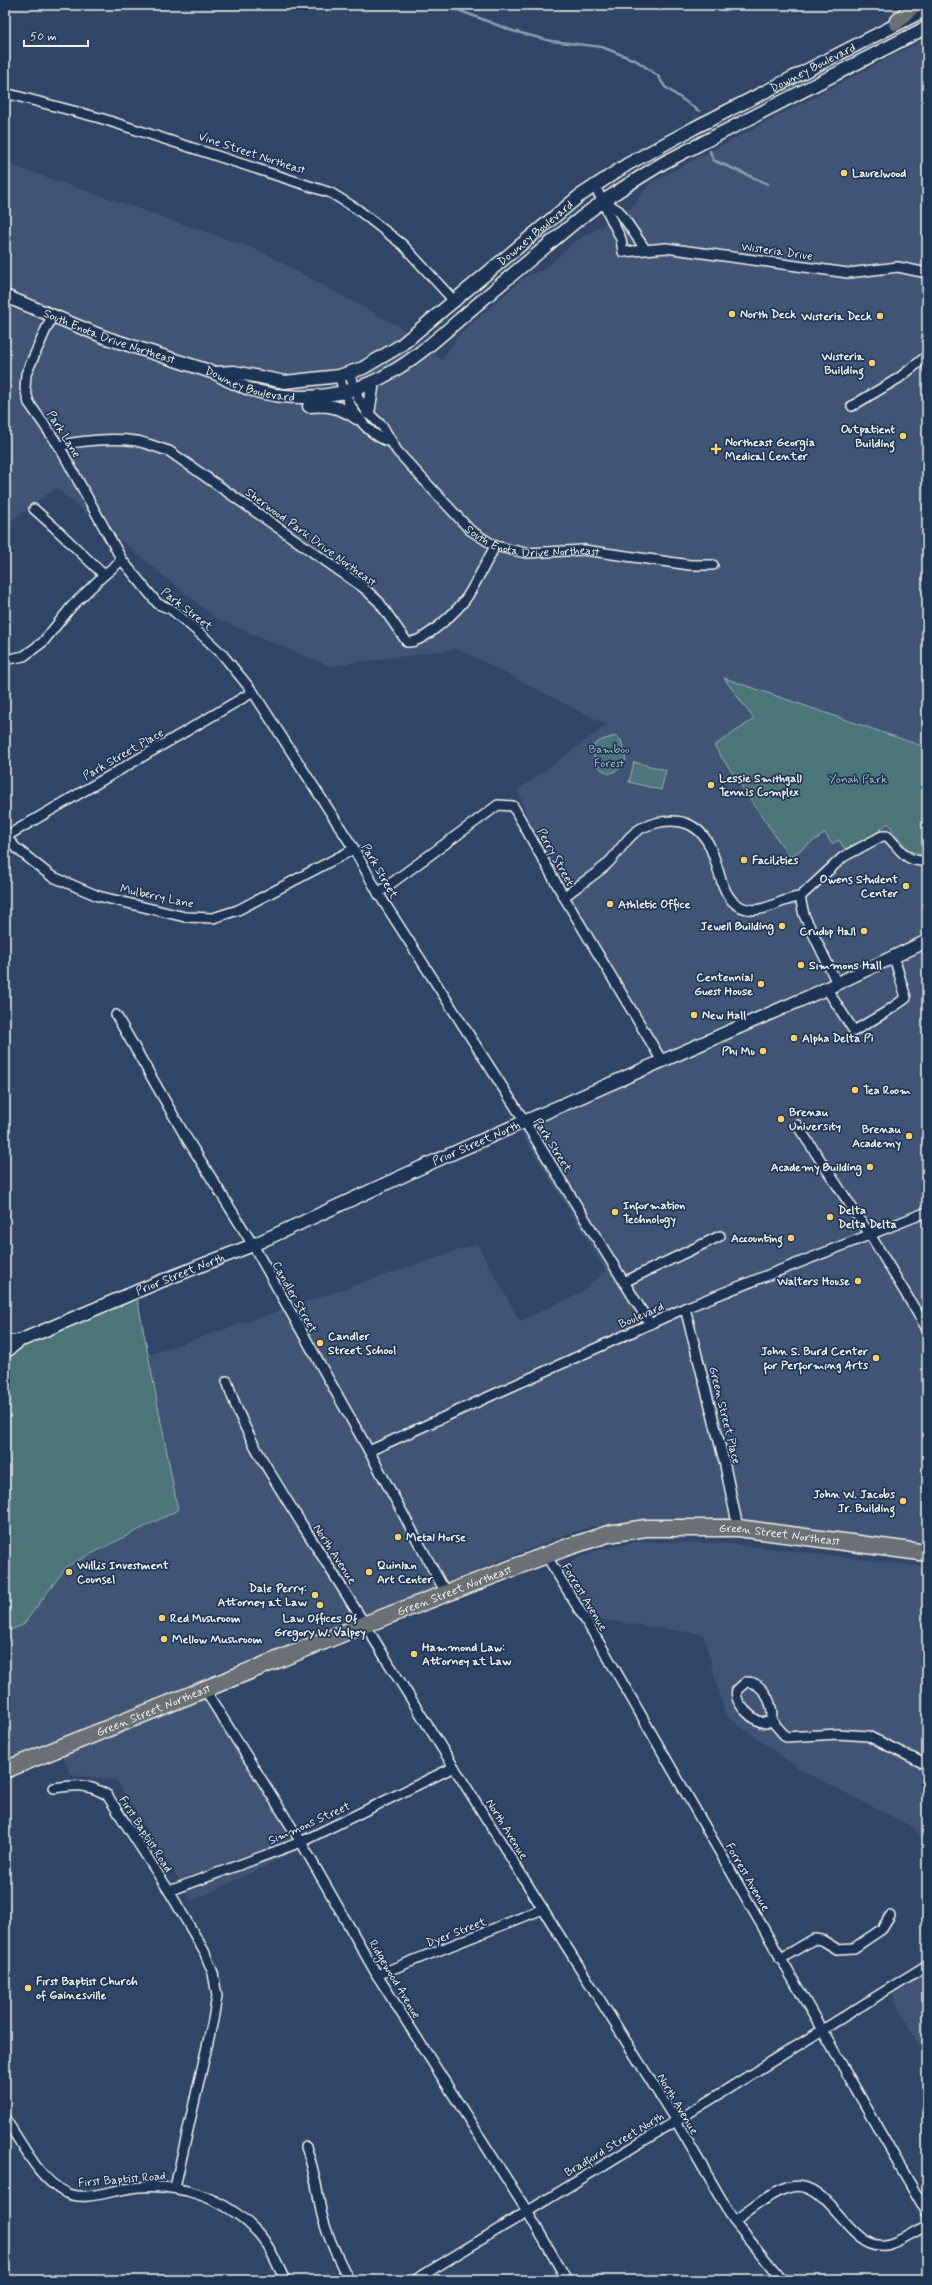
<svg xmlns="http://www.w3.org/2000/svg" width="932" height="2285" font-family="Mynerve,sans-serif">
<rect width="100%" height="100%" fill="#304668"/>
<filter id="ink" filterUnits="userSpaceOnUse"><feTurbulence type="fractalNoise" baseFrequency=".025" numOctaves="2"/><feDisplacementMap in="SourceGraphic" scale="8" xChannelSelector="R" yChannelSelector="G"/><feConvolveMatrix kernelMatrix="1 2 1 2 8 2 1 2 1" color-interpolation-filters="sRGB"/></filter>
<g filter="url(#ink)">
<!-- built -->
<g fill="#415476">
<polygon points="927,38 927,1545 777,1524 695,1518 630,1521 593,1526 561,1536 199,1684 301,1849 192,1901 116,1780 71,1775 59,1748 5,1764 5,1632 23,1624 67,1566 178,1510 148,1355 477,1244 520,1321 579,1294 606,1271 515,1122 660,1054 530,826 518,790 607,725 458,649 329,666 217,619 56,488 5,525 5,163 258,250 405,330 442,360 459,335 526,276 543,270 576,241 630,209 652,182"/>
<polygon points="638,1542 722,1543 927,1567 927,1846 913,1827 803,1771 726,1716 703,1634 589,1618 559,1567 595,1551"/>
<polygon points="927,1964 927,2061 888,1987"/>
</g>
<!-- green -->
<g fill="#4c7479" stroke="#a0b2b0">
<path d="M724 678 922 746H927V854C908 858 898 836 888 823L873 836 845 849 839 840 832 844 825 833 790 857 714 746 754 719Z"/>
<polygon points="616,736 621,740 626,760 619,769 609,774 594,764 594,745 602,740"/>
<polygon points="634,762 666,770 661,790 629,782"/>
<polygon points="136,1292 178,1510 67,1566 23,1625 5,1632 5,1341"/>
</g>
<g fill="none" stroke-linecap="round" stroke-linejoin="round">
<!-- stream -->
<g stroke="#879fad" stroke-width="2.5">
<polyline points="445,5 513,31 551,41 602,47 637,61 658,76 665,87 699,111"/>
<polyline points="710,151 713,160 768,184"/>
</g>
<defs>
<g id="street">
<polyline points="5,93 100,118 331,193 357,209 403,245 455,302"/>
<polyline points="595,186 621,239 623,252 666,248 848,273 898,267 927,273"/>
<polyline points="604,201 619,211 645,249"/>
<polyline points="52,316 26,374 25,388 29,403 59,446 122,560"/>
<path id="s1" d="M349 373 358 398 368 413 383 427 397 451 470 530 495 546 526 553 584 550 690 565H713"/>
<path d="M339 376C347 404 361 432 390 442"/>
<polyline points="852,406 899,378 927,356"/>
<path d="M59 446C79 440 115 438 136 441 147 443 158 448 169 451L364 588 379 602 407 642C423 644 458 610 467 597 477 581 486 563 495 546"/>
<polyline points="34,509 54,527 104,575 122,560 158,604 171,609 204,637 222,654 253,692 354,849 378,893 525,1122 650,1324"/>
<polyline points="5,660 24,656 43,642 72,606 104,575"/>
<polyline points="5,836 16,848 51,876 98,896 185,917 213,918 238,910 354,849"/>
<polyline points="5,837 253,692"/>
<polyline points="378,893 498,805 513,806 564,897 662,1061"/>
<path d="M564 897C577 886 592 877 605 866 615 857 622 845 631 836 643 823 672 817 688 824 726 840 710 901 747 909 766 913 782 898 800 897L843 857 882 836H887C902 850 904 862 927 861"/>
<polyline points="800,897 804,915 837,983"/>
<polyline points="828,988 830,994 854,1031 886,1012 906,998 894,957"/>
<polyline points="116,1015 184,1134 253,1245 369,1451 441,1584 449,1592"/>
<polyline points="797,1125 871,1236 927,1329"/>
<polyline points="624,1282 720,1236"/>
<polyline points="685,1308 724,1461 738,1528"/>
<polyline points="5,1341 24,1339"/>
<polyline points="5,1354 24,1339"/>
<path d="M227 1381C243 1434 274 1479 303 1526 331 1570 359 1614 386 1659L676 2121 734 2221 782 2280"/>
<polyline points="369,1451 685,1308 927,1212"/>
<polyline points="546,1555 606,1654 927,2213"/>
<path d="M746 1682C763 1681 775 1706 771 1720L766 1723C754 1722 733 1703 737 1690Z"/>
<polyline points="206,1688 210,1698 301,1842 377,1975 527,2211 567,2280"/>
<polyline points="771,1720 786,1737 838,1734 868,1736 927,1765"/>
<path d="M54 1788C76 1785 87 1783 107 1795L169 1891 204 1951 213 1973 217 1996 213 2020 175 2187"/>
<polyline points="169,1891 301,1842 454,1767"/>
<polyline points="780,1959 814,1939 822,1940 837,1949 854,1948 882,1929 890,1916"/>
<polyline points="377,1975 543,1909"/>
<path d="M5 2119C23 2144 38 2179 66 2193 83 2201 107 2192 125 2189 174 2180 227 2197 260 2235 271 2248 277 2265 285 2280"/>
<path d="M306 2147C314 2168 317 2189 321 2211 326 2234 338 2259 349 2280"/>
<path d="M734 2221C751 2210 771 2191 791 2187 829 2178 848 2250 885 2245 900 2243 913 2231 927 2226"/>
<polyline points="415,2280 676,2121 927,1965"/>
</g>
<g id="secondary">
<path id="s2" d="M5 296 104 337 215 373C268 406 337 404 390 373 423 354 451 326 480 302 511 275 542 250 573 224 601 201 632 182 663 163L927 27"/>
<path id="s3" d="M215 373 234 372 285 382 339 376 363 368 400 346 578 197 628 164 694 128 927 9"/>
<path d="M309 406C329 404 341 407 357 418"/>
<polyline points="368,413 373,382"/>
<path id="s4" d="M24 1339 159 1282 253 1245 435 1161 819 992 927 941"/>
</g>
<polyline id="primary" points="896,23 914,5"/>
<g id="highway">
<path id="s5" d="M5 1770 366 1624 565 1548 608 1534 646 1528H738L927 1553"/>
</g>
</defs>
<!-- street casing -->
<use href="#street" stroke="#f4f1e8" stroke-width="12"/>
<!-- secondary casing -->
<use href="#secondary" stroke="#f4f1e8" stroke-width="15"/>
<!-- primary casing -->
<use href="#primary" stroke="#f4f1e8" stroke-width="17"/>
<!-- highway casing -->
<use href="#highway" stroke="#f4f1e8" stroke-width="19"/>
<!-- street -->
<use href="#street" stroke="#1d3557" stroke-width="9"/>
<!-- secondary -->
<use href="#secondary" stroke="#1d3557" stroke-width="12"/>
<!-- primary -->
<use href="#primary" stroke="#6b6f75" stroke-width="14"/>
<!-- highway -->
<use href="#highway" stroke="#6b6f75" stroke-width="16"/>
</g>
</g>
<!-- markers -->
<g fill="#ffd166" stroke="#1d3557" stroke-width="1.5">
<circle cx="844" cy="173" r="4"/>
<circle cx="732" cy="314" r="4"/>
<circle cx="880" cy="316" r="4"/>
<circle cx="872" cy="363" r="4"/>
<circle cx="903" cy="436" r="4"/>
<path d="M714 443h4v4h4v4h-4v4h-4v-4h-4v-4h4z"/>
<circle cx="711" cy="785" r="4"/>
<circle cx="744" cy="860" r="4"/>
<circle cx="906" cy="886" r="4"/>
<circle cx="610" cy="904" r="4"/>
<circle cx="782" cy="926" r="4"/>
<circle cx="864" cy="931" r="4"/>
<circle cx="801" cy="965" r="4"/>
<circle cx="761" cy="984" r="4"/>
<circle cx="694" cy="1015" r="4"/>
<circle cx="794" cy="1038" r="4"/>
<circle cx="763" cy="1051" r="4"/>
<circle cx="855" cy="1090" r="4"/>
<circle cx="781" cy="1119" r="4"/>
<circle cx="909" cy="1136" r="4"/>
<circle cx="870" cy="1167" r="4"/>
<circle cx="615" cy="1212" r="4"/>
<circle cx="830" cy="1217" r="4"/>
<circle cx="791" cy="1238" r="4"/>
<circle cx="858" cy="1281" r="4"/>
<circle cx="320" cy="1343" r="4"/>
<circle cx="876" cy="1358" r="4"/>
<circle cx="903" cy="1501" r="4"/>
<circle cx="398" cy="1537" r="4"/>
<circle cx="69" cy="1572" r="4"/>
<circle cx="369" cy="1572" r="4"/>
<circle cx="315" cy="1595" r="4"/>
<circle cx="320" cy="1605" r="4"/>
<circle cx="162" cy="1618" r="4"/>
<circle cx="164" cy="1639" r="4"/>
<circle cx="414" cy="1654" r="4"/>
<circle cx="28" cy="1988" r="4"/>
</g>
<g text-anchor="middle" stroke-width="3.5" stroke-linejoin="round" paint-order="stroke">
<!-- street labels -->
<g font-size="12" fill="#f4f1e8" stroke="#1d3557">
<text dy="4" stroke="none"><textPath href="#s3" startOffset="694">Downey Boulevard</textPath></text>
<text transform="translate(252 153) rotate(18)" y="4">Vine Street Northeast</text>
<text dy="4" stroke="none"><textPath href="#s3" startOffset="370">Downey Boulevard</textPath></text>
<text transform="translate(777 251) rotate(8)" y="4">Wisteria Drive</text>
<text dy="4" stroke="none"><textPath href="#s2" startOffset="112">South Enota Drive Northeast</textPath></text>
<text dy="4" stroke="none"><textPath href="#s2" startOffset="261">Downey Boulevard</textPath></text>
<text transform="translate(64 434) rotate(58)" y="4">Park Lane</text>
<text transform="translate(311 537) rotate(36)" y="4">Sherwood Park Drive Northeast</text>
<text dy="4" stroke="none"><textPath href="#s1" startOffset="266">South Enota Drive Northeast</textPath></text>
<text transform="translate(187 609) rotate(38)" y="4">Park Street</text>
<text transform="translate(123 754) rotate(-30)" y="4">Park Street Place</text>
<text transform="translate(556 857) rotate(61)" y="4">Perry Street</text>
<text transform="translate(380 871) rotate(60)" y="4">Park Street</text>
<text transform="translate(157 896) rotate(12)" y="4">Mulberry Lane</text>
<text dy="4" stroke="none"><textPath href="#s4" startOffset="493">Prior Street North</textPath></text>
<text transform="translate(553 1145) rotate(58)" y="4">Park Street</text>
<text dy="4" stroke="none"><textPath href="#s4" startOffset="169">Prior Street North</textPath></text>
<text transform="translate(295 1297) rotate(61)" y="4">Candler Street</text>
<text transform="translate(641 1315) rotate(-24)" y="4">Boulevard</text>
<text transform="translate(725 1415) rotate(76)" y="4">Green Street Place</text>
<text dy="4" stroke="none"><textPath href="#s5" startOffset="820">Green Street Northeast</textPath></text>
<text transform="translate(335 1554) rotate(57)" y="4">North Avenue</text>
<text dy="4" stroke="none"><textPath href="#s5" startOffset="484">Green Street Northeast</textPath></text>
<text transform="translate(585 1597) rotate(59)" y="4">Forrest Avenue</text>
<text dy="4" stroke="none"><textPath href="#s5" startOffset="160">Green Street Northeast</textPath></text>
<text transform="translate(309 1823) rotate(-24)" y="4">Simmons Street</text>
<text transform="translate(507 1829) rotate(58)" y="4">North Avenue</text>
<text transform="translate(146 1834) rotate(57)" y="4">First Baptist Road</text>
<text transform="translate(748 1877) rotate(60)" y="4">Forrest Avenue</text>
<text transform="translate(456 1932) rotate(-21)" y="4">Dyer Street</text>
<text transform="translate(395 1979) rotate(59)" y="4">Ridgewood Avenue</text>
<text transform="translate(678 2104) rotate(59)" y="4">North Avenue</text>
<text transform="translate(614 2144) rotate(-31)" y="4">Bradford Street North</text>
<text transform="translate(122 2179) rotate(-5)" y="4">First Baptist Road</text>
</g>
<!-- poi labels -->
<g font-size="12" font-weight="bold" fill="#f4f1e8" stroke="#1d3557" text-anchor="start">
<text x="852" y="177">Laurelwood</text>
<text x="740" y="318">North Deck</text>
<text x="872" y="320" text-anchor="end">Wisteria Deck</text>
<text x="864" y="360" text-anchor="end">Wisteria<tspan x="864" dy="14">Building</tspan></text>
<text x="895" y="433" text-anchor="end">Outpatient<tspan x="895" dy="14">Building</tspan></text>
<text x="725" y="446">Northeast Georgia<tspan x="725" dy="14">Medical Center</tspan></text>
<text x="719" y="782">Lessie Smithgall<tspan x="719" dy="14">Tennis Complex</tspan></text>
<text x="752" y="864">Facilities</text>
<text x="898" y="883" text-anchor="end">Owens Student<tspan x="898" dy="14">Center</tspan></text>
<text x="618" y="908">Athletic Office</text>
<text x="774" y="930" text-anchor="end">Jewell Building</text>
<text x="856" y="935" text-anchor="end">Crudup Hall</text>
<text x="809" y="969">Simmons Hall</text>
<text x="753" y="981" text-anchor="end">Centennial<tspan x="753" dy="14">Guest House</tspan></text>
<text x="702" y="1019">New Hall</text>
<text x="802" y="1042">Alpha Delta Pi</text>
<text x="755" y="1055" text-anchor="end">Phi Mu</text>
<text x="863" y="1094">Tea Room</text>
<text x="789" y="1116">Brenau<tspan x="789" dy="14">University</tspan></text>
<text x="901" y="1133" text-anchor="end">Brenau<tspan x="901" dy="14">Academy</tspan></text>
<text x="862" y="1171" text-anchor="end">Academy Building</text>
<text x="623" y="1209">Information<tspan x="623" dy="14">Technology</tspan></text>
<text x="838" y="1214">Delta<tspan x="838" dy="14">Delta Delta</tspan></text>
<text x="783" y="1242" text-anchor="end">Accounting</text>
<text x="850" y="1285" text-anchor="end">Walters House</text>
<text x="328" y="1340">Candler<tspan x="328" dy="14">Street School</tspan></text>
<text x="868" y="1355" text-anchor="end">John S. Burd Center<tspan x="868" dy="14">for Performing Arts</tspan></text>
<text x="895" y="1498" text-anchor="end">John W. Jacobs<tspan x="895" dy="14">Jr. Building</tspan></text>
<text x="406" y="1541">Metal Horse</text>
<text x="77" y="1569">Willis Investment<tspan x="77" dy="14">Counsel</tspan></text>
<text x="377" y="1569">Quinlan<tspan x="377" dy="14">Art Center</tspan></text>
<text x="307" y="1592" text-anchor="end">Dale Perry:<tspan x="307" dy="14">Attorney at Law</tspan></text>
<text x="170" y="1622">Red Mushroom</text>
<text x="320" y="1622" text-anchor="middle">Law Offices Of<tspan x="320" dy="14">Gregory W. Valpey</tspan></text>
<text x="172" y="1643">Mellow Mushroom</text>
<text x="422" y="1651">Hammond Law:<tspan x="422" dy="14">Attorney at Law</tspan></text>
<text x="36" y="1985">First Baptist Church<tspan x="36" dy="14">of Gainesville</tspan></text>
</g>
<!-- park labels -->
<g font-size="12" fill="#b1bfbc" stroke="#1d3557">
<text x="609" y="753">Bamboo<tspan x="609" dy="14">Forest</tspan></text>
<text x="858" y="783">Yonah Park</text>
</g>
</g>
<!-- margin -->
<rect width="932" height="2285" fill="none" stroke="#1d3557" stroke-width="20"/>
<rect x="10" y="10" width="912" height="2265" fill="none" stroke="#f4f1e8" stroke-width="1.5" filter="url(#ink)"/>
<!-- scale -->
<path d="M24 40v6h64v-6" fill="none" stroke="#f4f1e8" stroke-width="2"/>
<text x="30" y="40" font-size="12" fill="#f4f1e8" stroke="#1d3557" stroke-width="3" paint-order="stroke">50 m</text>
</svg>
